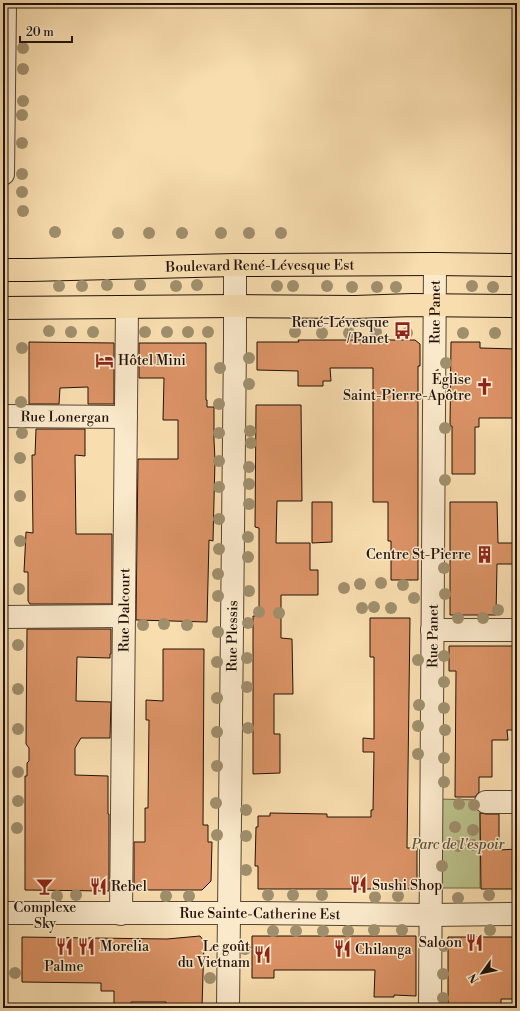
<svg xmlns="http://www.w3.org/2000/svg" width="520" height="1011" font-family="'Libre Bodoni',serif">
<rect width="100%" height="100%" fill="#f8ddaf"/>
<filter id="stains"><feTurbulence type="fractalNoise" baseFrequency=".005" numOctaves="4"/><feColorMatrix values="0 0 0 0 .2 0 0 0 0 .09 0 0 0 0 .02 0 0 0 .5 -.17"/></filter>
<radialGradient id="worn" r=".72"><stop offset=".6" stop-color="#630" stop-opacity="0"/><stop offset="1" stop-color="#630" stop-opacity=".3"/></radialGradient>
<!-- green -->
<polygon fill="#bbc28c" stroke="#6e6a4a" points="437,799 480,800 480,888 435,888"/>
<!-- building -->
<g fill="#db9366" stroke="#221209">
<polygon points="298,340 415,340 420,344 420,366 418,366 418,580 391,580 391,541 388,541 388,502 373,502 373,368 330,368 331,381 323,381 323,386 298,386 298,371 257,370 257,342 299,342"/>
<polygon points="29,342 114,343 114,404 88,404 88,387 60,388 59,404 29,404"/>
<polygon points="451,342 480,342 480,348 517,349 517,418 479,418 479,427 475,427 475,474 452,474 452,426 450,426"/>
<polygon points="139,343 206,343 206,400 207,400 207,407 214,407 214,440 215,460 213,541 209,540 207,622 136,620 138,459 178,459 178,420 163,420 164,378 139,378"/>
<polygon points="256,405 301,405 302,501 277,501 276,543 310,543 310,570 318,570 318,595 281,595 281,638 292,639 293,694 274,694 274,734 280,734 280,773 253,774 253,616 259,616 259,528 255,527"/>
<polygon points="36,429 85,429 85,456 75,455 76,534 112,534 112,604 30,604 28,601 28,572 24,572 26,532 33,533 32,455 35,455"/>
<polygon points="312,502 332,502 332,542 312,543"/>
<polygon points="450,502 497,502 498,543 517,543 517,564 497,564 496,615 450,615"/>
<polygon points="370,618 410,618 407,848 417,848 417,889 258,889 258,866 255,866 256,827 258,827 258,816 270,816 270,813 327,814 327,817 371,817 371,810 373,810 374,752 363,752 363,738 374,739 374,657 370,657"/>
<polygon points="27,629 111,629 111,654 110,654 110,658 77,657 76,701 111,702 110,738 81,738 75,748 75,775 108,776 108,814 109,814 109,891 25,890 25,776 27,776 27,763 29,761 29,748 26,744"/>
<polygon points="449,646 517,646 517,730 507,730 508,740 492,740 492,777 479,777 479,792 475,797 455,797 456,671 449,671"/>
<polygon points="163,649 204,649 203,825 208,825 208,842 212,842 211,881 202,890 134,890 134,842 145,842 145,808 148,808 149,720 146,720 146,700 163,701"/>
<polygon points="480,813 486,814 499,814 499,850 517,849 517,889 481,889"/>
<polygon points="200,936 204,941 202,1008 166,1008 166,1002 131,1002 131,1006 114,1006 114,991 101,991 101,983 22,982 22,937 167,939"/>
<polygon points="252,936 416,936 416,996 394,995 394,997 374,997 375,970 274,970 274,978 252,978"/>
<polygon points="448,937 517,937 517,999 501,999 501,1008 448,1008"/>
</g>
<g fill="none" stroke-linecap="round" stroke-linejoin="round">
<defs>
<g id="minor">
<polyline points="3,174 5,3"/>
<path id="s1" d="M3 416 126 417"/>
<polyline points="3,617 124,616"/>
<polyline points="432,630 517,630"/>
<polyline points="486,802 517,802"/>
<path id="s2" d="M3 913H247L430 915 517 914"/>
<path id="s3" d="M121 914 127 307"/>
<path id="s4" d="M228 1008 235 342V265"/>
<path id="s5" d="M430 1008 435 264"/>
</g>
<g id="major">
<path id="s6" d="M3 270H30L235 265 435 264 517 265"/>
<polyline points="3,308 235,306 355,307 412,305 517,306"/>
</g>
</defs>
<!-- minor casing -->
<use href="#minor" stroke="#584532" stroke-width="24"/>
<!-- major casing -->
<use href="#major" stroke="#221209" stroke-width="24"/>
<!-- minor -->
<use href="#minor" stroke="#fae9cb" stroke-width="22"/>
<!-- major -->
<use href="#major" stroke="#f8ddaf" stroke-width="22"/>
</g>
<!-- trees -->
<g fill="#a08f6d">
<circle cx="23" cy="48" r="6"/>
<circle cx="23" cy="69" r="6"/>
<circle cx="23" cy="101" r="6"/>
<circle cx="22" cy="115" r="6"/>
<circle cx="22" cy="143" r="6"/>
<circle cx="22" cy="174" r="6"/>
<circle cx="22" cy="192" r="6"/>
<circle cx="23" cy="211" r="6"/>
<circle cx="55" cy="232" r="6"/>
<circle cx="118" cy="233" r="6"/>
<circle cx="149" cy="233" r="6"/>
<circle cx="182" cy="233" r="6"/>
<circle cx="221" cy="233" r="6"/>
<circle cx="249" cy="233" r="6"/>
<circle cx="281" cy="233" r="6"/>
<circle cx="107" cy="285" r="6"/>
<circle cx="140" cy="285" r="6"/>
<circle cx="197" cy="285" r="6"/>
<circle cx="59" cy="286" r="6"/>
<circle cx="82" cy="286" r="6"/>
<circle cx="176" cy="286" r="6"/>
<circle cx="277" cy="286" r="6"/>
<circle cx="293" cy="286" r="6"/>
<circle cx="327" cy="286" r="6"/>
<circle cx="472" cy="286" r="6"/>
<circle cx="352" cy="287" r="6"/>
<circle cx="377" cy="287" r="6"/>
<circle cx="396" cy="287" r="6"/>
<circle cx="493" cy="287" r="6"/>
<circle cx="49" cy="331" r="6"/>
<circle cx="71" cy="332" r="6"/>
<circle cx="93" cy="332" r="6"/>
<circle cx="145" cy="332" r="6"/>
<circle cx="167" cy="332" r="6"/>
<circle cx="188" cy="332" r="6"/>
<circle cx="208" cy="332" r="6"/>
<circle cx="295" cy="332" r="6"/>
<circle cx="376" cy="332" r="6"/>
<circle cx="322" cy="333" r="6"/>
<circle cx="349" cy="333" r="6"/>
<circle cx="407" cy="333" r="6"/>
<circle cx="463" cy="333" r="6"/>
<circle cx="495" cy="333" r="6"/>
<circle cx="22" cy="348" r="6"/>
<circle cx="249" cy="358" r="6"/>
<circle cx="446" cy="363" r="6"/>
<circle cx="220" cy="368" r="6"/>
<circle cx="249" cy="384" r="6"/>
<circle cx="21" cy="402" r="6"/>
<circle cx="219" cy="404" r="6"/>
<circle cx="445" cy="428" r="6"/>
<circle cx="250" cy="431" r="6"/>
<circle cx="22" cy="433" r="6"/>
<circle cx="219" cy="433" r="6"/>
<circle cx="251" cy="443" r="6"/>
<circle cx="20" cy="458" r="6"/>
<circle cx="219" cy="461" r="6"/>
<circle cx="249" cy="467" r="6"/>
<circle cx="445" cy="480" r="6"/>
<circle cx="249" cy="484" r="6"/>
<circle cx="219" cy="487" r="6"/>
<circle cx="20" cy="496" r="6"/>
<circle cx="249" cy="504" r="6"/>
<circle cx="219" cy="519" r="6"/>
<circle cx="248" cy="537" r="6"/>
<circle cx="20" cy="541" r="6"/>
<circle cx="219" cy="549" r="6"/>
<circle cx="248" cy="557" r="6"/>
<circle cx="444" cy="568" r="6"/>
<circle cx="218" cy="574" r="6"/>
<circle cx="381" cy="583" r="6"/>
<circle cx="360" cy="584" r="6"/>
<circle cx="403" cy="585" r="6"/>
<circle cx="344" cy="588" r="6"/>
<circle cx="19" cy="589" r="6"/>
<circle cx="249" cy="591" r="6"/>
<circle cx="445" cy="594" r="6"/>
<circle cx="218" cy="596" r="6"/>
<circle cx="414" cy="598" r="6"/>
<circle cx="374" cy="607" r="6"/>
<circle cx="362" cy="608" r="6"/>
<circle cx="391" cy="608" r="6"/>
<circle cx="498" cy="610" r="6"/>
<circle cx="259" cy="612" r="6"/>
<circle cx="279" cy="613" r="6"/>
<circle cx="458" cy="618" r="6"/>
<circle cx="483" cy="618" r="6"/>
<circle cx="248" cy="623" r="6"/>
<circle cx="164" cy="624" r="6"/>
<circle cx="143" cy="625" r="6"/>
<circle cx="187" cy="625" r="6"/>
<circle cx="218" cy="632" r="6"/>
<circle cx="18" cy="645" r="6"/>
<circle cx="444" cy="656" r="6"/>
<circle cx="247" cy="658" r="6"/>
<circle cx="418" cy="660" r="6"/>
<circle cx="217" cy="662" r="6"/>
<circle cx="444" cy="682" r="6"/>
<circle cx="247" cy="687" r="6"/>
<circle cx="18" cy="689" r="6"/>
<circle cx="217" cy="698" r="6"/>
<circle cx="419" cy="705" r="6"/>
<circle cx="444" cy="708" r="6"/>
<circle cx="418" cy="726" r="6"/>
<circle cx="248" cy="728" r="6"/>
<circle cx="18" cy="729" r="6"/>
<circle cx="445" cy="730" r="6"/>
<circle cx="217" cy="732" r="6"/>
<circle cx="418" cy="754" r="6"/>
<circle cx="444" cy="758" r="6"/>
<circle cx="217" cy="766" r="6"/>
<circle cx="18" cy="772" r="6"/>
<circle cx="444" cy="782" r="6"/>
<circle cx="18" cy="801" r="6"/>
<circle cx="216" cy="803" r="6"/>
<circle cx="459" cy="804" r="6"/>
<circle cx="474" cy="805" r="6"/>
<circle cx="246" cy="810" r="6"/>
<circle cx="455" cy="827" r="6"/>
<circle cx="17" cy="828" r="6"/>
<circle cx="473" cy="830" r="6"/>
<circle cx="217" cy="835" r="6"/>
<circle cx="246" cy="836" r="6"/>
<circle cx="473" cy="845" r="6"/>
<circle cx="458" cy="846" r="6"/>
<circle cx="442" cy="866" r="6"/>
<circle cx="246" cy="870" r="6"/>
<circle cx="76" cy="895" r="6"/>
<circle cx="268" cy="895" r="6"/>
<circle cx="293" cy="895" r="6"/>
<circle cx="322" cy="895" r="6"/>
<circle cx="489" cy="895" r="6"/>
<circle cx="57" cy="896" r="6"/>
<circle cx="166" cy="896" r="6"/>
<circle cx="189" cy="896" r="6"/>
<circle cx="398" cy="896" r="6"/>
<circle cx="375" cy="897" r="6"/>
<circle cx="458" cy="898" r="6"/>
<circle cx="374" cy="930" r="6"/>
<circle cx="402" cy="930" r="6"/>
<circle cx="490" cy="930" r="6"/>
<circle cx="273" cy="931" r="6"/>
<circle cx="296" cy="931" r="6"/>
<circle cx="323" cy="931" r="6"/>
<circle cx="348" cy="931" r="6"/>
<circle cx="444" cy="946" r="6"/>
<circle cx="245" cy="949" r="6"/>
<circle cx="15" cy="973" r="6"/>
<circle cx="443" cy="974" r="6"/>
<circle cx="210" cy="978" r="6"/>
<circle cx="443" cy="998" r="6"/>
</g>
<!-- icons -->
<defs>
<symbol id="bus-bare" viewBox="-9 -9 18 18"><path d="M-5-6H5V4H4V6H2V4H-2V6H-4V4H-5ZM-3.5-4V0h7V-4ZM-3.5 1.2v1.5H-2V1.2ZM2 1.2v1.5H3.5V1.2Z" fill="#8f2418" stroke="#fae9cb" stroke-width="2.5" paint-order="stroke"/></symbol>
<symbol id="hotel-bare" viewBox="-9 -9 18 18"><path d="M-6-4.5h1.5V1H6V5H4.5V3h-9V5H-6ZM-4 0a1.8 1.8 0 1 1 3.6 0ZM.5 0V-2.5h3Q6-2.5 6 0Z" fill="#8f2418" stroke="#fae9cb" stroke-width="2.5" paint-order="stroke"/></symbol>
<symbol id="church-bare" viewBox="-9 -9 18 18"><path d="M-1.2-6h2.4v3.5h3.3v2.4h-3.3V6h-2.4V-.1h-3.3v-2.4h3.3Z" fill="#8f2418" stroke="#fae9cb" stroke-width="2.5" paint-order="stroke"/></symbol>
<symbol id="building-bare" viewBox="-9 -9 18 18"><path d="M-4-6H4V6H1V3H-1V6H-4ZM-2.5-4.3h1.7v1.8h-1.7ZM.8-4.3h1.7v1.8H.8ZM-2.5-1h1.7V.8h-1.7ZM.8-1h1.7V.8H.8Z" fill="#8f2418" stroke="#fae9cb" stroke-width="2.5" paint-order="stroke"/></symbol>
<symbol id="restaurant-bare" viewBox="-9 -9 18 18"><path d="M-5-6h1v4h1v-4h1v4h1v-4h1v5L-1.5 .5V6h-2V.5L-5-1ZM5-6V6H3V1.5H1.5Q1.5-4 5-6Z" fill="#8f2418" stroke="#fae9cb" stroke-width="2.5" paint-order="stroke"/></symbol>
<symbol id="bar-bare" viewBox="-9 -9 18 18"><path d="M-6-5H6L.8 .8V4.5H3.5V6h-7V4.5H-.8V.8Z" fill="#8f2418" stroke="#fae9cb" stroke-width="2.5" paint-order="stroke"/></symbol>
</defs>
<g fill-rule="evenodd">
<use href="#bus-bare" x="390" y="318" width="25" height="25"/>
<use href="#hotel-bare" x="92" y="348" width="25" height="25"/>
<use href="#church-bare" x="472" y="374" width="25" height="25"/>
<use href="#building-bare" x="472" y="542" width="25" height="25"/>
<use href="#restaurant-bare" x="346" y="872" width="25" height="25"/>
<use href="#restaurant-bare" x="86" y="874" width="25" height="25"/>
<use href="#bar-bare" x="32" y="874" width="25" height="25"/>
<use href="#restaurant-bare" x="462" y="930" width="25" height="25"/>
<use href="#restaurant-bare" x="52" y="934" width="25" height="25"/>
<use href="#restaurant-bare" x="74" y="934" width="25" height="25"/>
<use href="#restaurant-bare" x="330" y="936" width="25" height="25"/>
<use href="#restaurant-bare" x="250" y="942" width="25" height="25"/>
</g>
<g text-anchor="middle" stroke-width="3" stroke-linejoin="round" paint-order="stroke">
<!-- street labels -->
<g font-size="14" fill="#221209" stroke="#fae9cb">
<text dy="5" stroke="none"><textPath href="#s6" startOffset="257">Boulevard René-Lévesque Est</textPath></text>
<text dy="5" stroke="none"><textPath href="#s5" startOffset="696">Rue Panet</textPath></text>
<text dy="5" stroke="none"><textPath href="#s1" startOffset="62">Rue Lonergan</textPath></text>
<text dy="5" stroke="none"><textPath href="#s3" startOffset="304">Rue Dalcourt</textPath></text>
<text dy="5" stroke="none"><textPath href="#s4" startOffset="372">Rue Plessis</textPath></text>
<text dy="5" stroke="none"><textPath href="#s5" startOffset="372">Rue Panet</textPath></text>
<text dy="5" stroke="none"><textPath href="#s2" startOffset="257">Rue Sainte-Catherine Est</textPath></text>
</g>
<!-- poi labels -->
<g font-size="14" fill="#221209" stroke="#fae9cb" text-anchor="end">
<text x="389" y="327">René-Lévesque<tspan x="389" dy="16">/ Panet</tspan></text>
<text x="118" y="365" text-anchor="start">Hôtel Mini</text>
<text x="471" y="384">Église<tspan x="471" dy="16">Saint-Pierre-Apôtre</tspan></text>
<text x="471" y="559">Centre St-Pierre</text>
<text x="372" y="890" text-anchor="start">Sushi Shop</text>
<text x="111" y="891" text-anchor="start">Rebel</text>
<text x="45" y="912" text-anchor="middle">Complexe<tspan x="45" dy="16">Sky</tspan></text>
<text x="462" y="947">Saloon</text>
<text x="100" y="951" text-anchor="start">Morelia</text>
<text x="250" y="951">Le goût<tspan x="250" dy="16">du Vietnam</tspan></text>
<text x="355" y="954" text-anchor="start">Chilanga</text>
<text x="64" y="971" text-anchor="middle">Palme</text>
</g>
<!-- park labels -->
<g font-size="14" font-style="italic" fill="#585037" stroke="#fae9cb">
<text x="458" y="849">Parc de l'espoir</text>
</g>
</g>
<!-- margin -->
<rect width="520" height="1011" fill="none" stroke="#f8ddaf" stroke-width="16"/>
<rect x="4" y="4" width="512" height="1003" fill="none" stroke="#221209" stroke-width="2"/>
<rect x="8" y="8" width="504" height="995" fill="none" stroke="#221209"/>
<!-- north arrow -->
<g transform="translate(482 973) rotate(237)" stroke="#fae9cb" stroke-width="3" paint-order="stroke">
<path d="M0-3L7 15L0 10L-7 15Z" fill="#221209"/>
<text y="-6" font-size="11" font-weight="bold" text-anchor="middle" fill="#221209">N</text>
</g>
<!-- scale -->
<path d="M20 36v6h52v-6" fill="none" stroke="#221209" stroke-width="2"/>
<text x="26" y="36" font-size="12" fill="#221209" stroke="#fae9cb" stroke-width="3" paint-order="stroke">20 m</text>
<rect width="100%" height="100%" filter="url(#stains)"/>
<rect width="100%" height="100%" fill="url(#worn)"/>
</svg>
